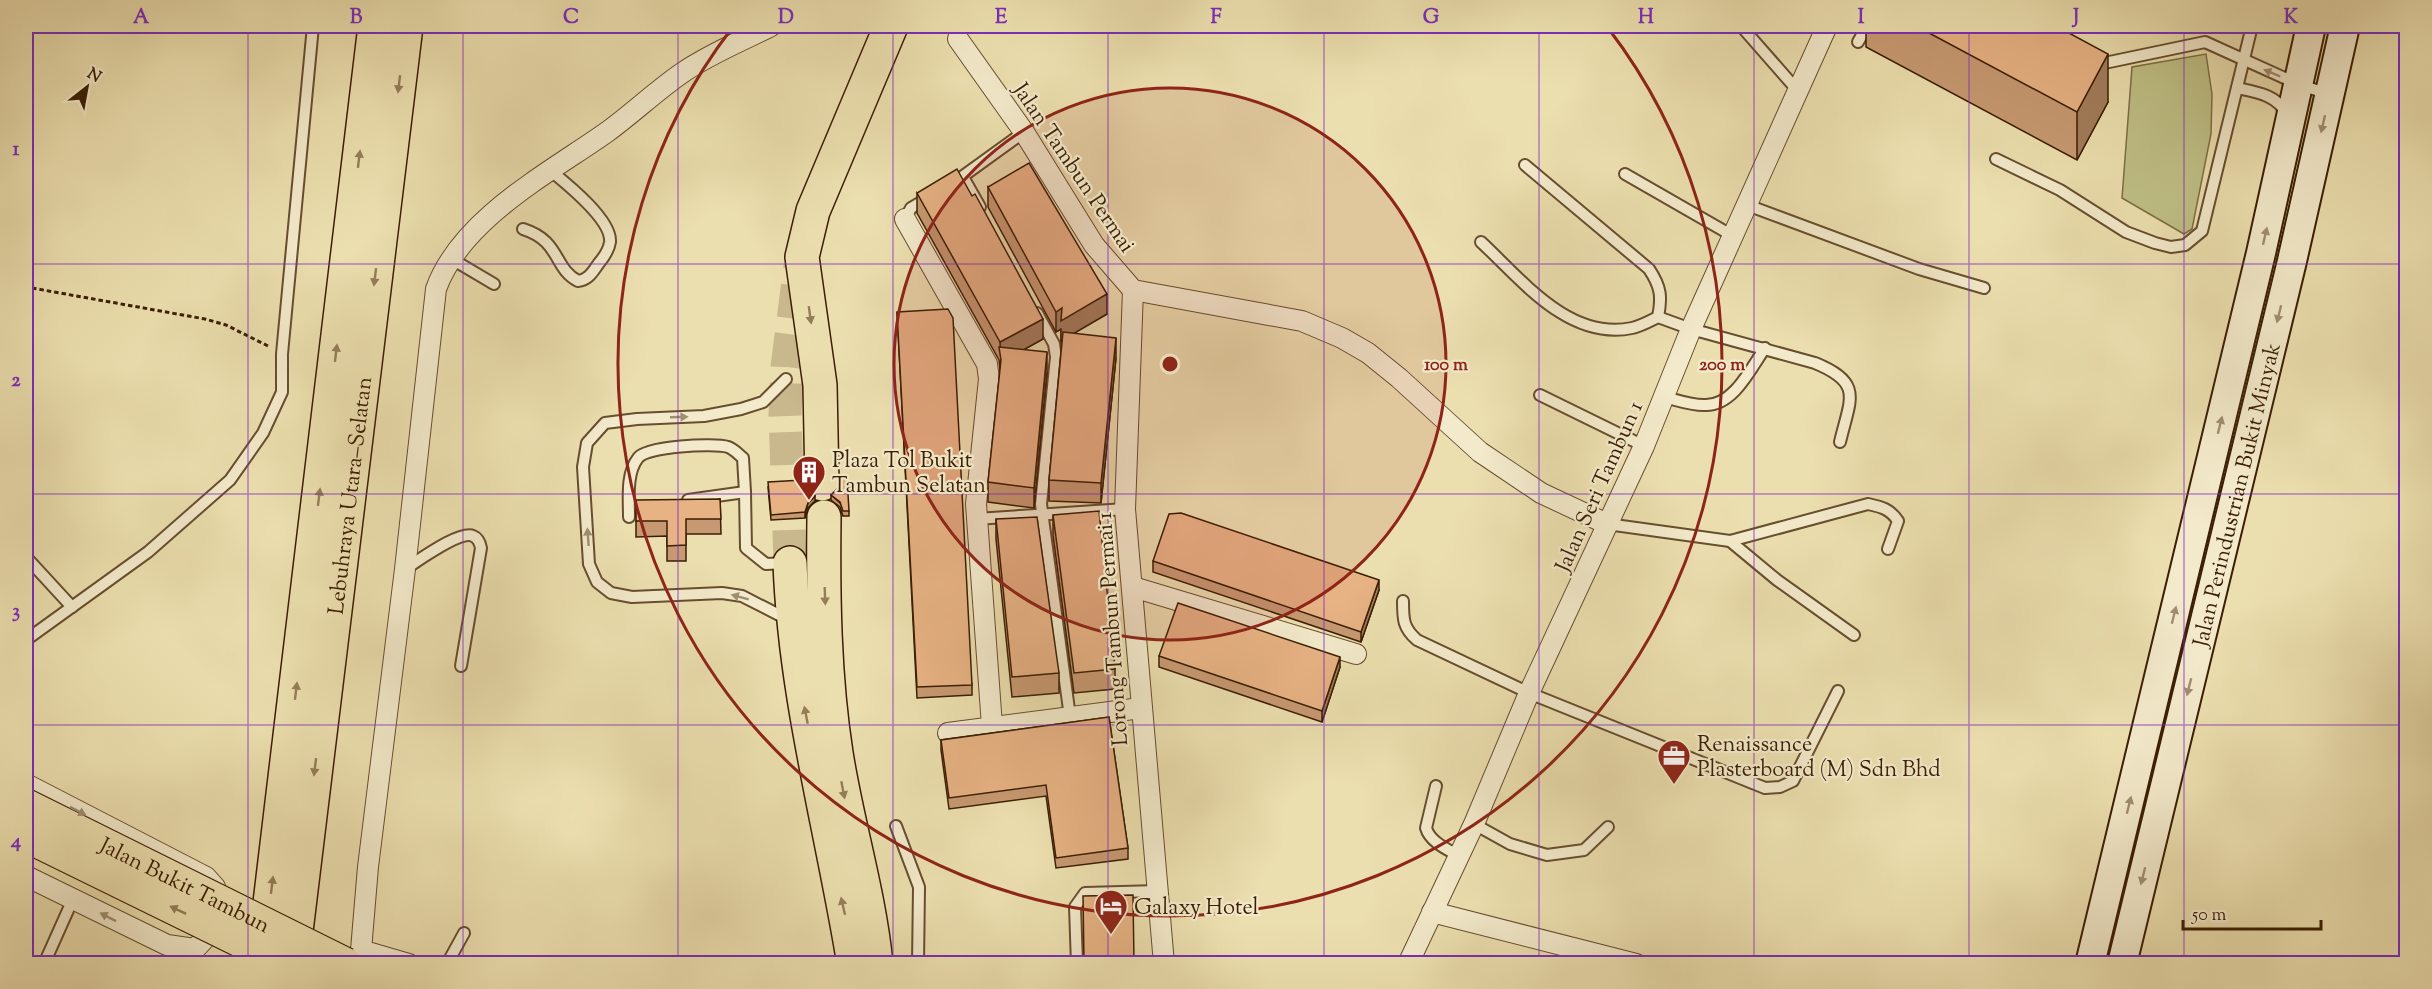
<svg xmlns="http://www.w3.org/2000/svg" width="2432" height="989" font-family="'Sorts Mill Goudy',serif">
<rect width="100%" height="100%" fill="#ecdfaf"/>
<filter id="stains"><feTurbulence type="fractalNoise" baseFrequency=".00333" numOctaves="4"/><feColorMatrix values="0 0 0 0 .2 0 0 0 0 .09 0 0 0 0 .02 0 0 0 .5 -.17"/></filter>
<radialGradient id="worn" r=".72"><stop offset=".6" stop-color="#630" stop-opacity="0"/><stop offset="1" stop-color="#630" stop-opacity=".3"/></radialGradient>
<!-- green -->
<polygon fill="#bfc086" stroke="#7d6f44" stroke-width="1.5" points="2206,54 2212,94 2211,134 2192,229 2184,234 2122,198 2132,67"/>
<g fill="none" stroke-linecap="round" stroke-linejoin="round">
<!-- highway-tunnel -->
<polyline stroke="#c9b88d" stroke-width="33" stroke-dasharray="33 16" stroke-linecap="butt" points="790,563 785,415 787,367 800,266"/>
<defs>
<g id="lane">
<polyline points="1741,26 1798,91"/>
<polyline points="1858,42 1867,26"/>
<polyline points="2095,65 2205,42 2300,85 2329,94"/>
<path d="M2237 88C2256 92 2278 95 2287 115"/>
<polyline points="1996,159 2060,190 2126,232 2155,243 2171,247 2185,245 2202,231 2252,26"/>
<path d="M1525 165 1649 269C1661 287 1662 297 1658 317"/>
<polyline points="1625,174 1733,236"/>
<polyline points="963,177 980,207"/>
<polyline points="959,179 1024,132"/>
<polyline points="1747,205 1919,269 1984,288"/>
<polyline points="905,219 911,208 928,198"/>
<path d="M523 229C561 241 553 268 578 281 589 280 593 271 599 263 604 257 609 250 610 242 612 220 567 184 551 171"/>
<path d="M1481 242C1522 280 1569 341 1632 328 1641 326 1650 321 1658 317"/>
<polyline points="450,258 494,284"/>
<polyline points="1037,313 1054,344 1056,357 1041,504 1070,717"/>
<path d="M1658 317 1691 329 1815 363C1864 383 1850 399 1840 442"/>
<polyline points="786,379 763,402 741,409 704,416 637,419 605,423 587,443 583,467 589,564 597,582 611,593 632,597 722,593 742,596 787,619"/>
<polyline points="1540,395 1644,446"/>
<path d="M1664 397C1677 400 1692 406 1706 405 1734 405 1751 368 1765 348"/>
<polyline points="688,500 745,492 746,548 766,564 787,563"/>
<path d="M629 517C629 499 626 473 638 458 646 446 714 443 728 447 734 449 738 454 743 458L745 492"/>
<polyline points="976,519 1125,509"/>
<path d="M1607 524 1730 541 1868 504C1882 507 1890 509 1898 521L1888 549"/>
<polyline points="1730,541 1777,580 1854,635"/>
<polyline points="26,557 72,607"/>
<path d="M405 569C418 561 460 530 473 536 478 538 480 543 481 548L461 666"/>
<path d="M1403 601C1403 619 1403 628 1417 640L1529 693 1765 788 1780 787 1793 781 1838 691"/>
<polyline points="26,640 148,552 230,480 263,433 282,392 282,354 313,26"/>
<path d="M1436 786 1426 828C1430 842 1447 849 1459 856"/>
<polyline points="1474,824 1510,844 1547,855 1584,850 1608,827"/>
<polyline points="896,826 919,887 918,964"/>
<polyline points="44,964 73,899"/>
<polyline points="447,964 464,933"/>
<polyline points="1077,964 1075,907 1085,893 1158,891"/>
</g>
<g id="street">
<polyline points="958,39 1024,132 1094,245 1133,290 1302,321 1342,338 1368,353 1399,378 1480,452 1541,493 1607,524"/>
<polyline points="905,219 987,364 989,379 976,504 992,726"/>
<polyline points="1133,290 1125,509 1164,964"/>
<polyline points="1133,587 1356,654"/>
<polyline points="948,733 1141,708"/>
<polyline points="26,784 206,877 215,887"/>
<polyline points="26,876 167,945 195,949 214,929 219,919"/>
<polyline points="1432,912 1636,964"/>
<path d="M361 950 368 867 405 569 436 289C461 219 549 173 607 132 633 113 656 91 682 73 709 54 742 41 771 26"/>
<polyline points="360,961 361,950 409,964"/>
<polyline points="1408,964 1474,824 1529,693 1644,446 1691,329 1827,26"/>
</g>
<g id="secondary">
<polyline points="2090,964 2261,253 2311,26"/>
<path id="s1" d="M2122 964 2292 261 2345 26"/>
</g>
<g id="highway">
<polyline points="822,484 820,385 802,257 813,211 891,26"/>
<path d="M824 517C823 595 824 676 836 753 847 824 869 892 876 964"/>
<path d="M790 563C795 699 832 829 854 964"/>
<polyline points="264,953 375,26"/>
<path id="s2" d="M292 964 406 26"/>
</g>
</defs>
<!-- lane casing -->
<use href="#lane" stroke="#674e2e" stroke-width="14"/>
<!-- street casing -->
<use href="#street" stroke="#674e2e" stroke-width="22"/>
<!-- secondary casing -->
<use href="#secondary" stroke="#3b1e03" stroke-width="32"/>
<!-- highway casing -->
<use href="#highway" stroke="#3b1e03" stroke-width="36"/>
<!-- path -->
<polyline stroke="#3b1e03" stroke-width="3" stroke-dasharray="4.5 3" stroke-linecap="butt" points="32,288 205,319 226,325 270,347"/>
<!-- lane -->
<use href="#lane" stroke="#f3eacb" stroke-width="10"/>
<!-- street -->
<use href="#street" stroke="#f3eacb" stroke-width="20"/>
<!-- secondary -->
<use href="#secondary" stroke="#f3eacb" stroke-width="28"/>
<!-- highway -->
<use href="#highway" stroke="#ecdfaf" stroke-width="33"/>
<defs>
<g id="primary-bridge">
<path id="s3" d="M26 805 346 964"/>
<polyline points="26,836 287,964"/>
</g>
</defs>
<!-- primary-bridge casing -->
<use href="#primary-bridge" stroke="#3b1e03" stroke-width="34" stroke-linecap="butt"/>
<!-- primary-bridge -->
<use href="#primary-bridge" stroke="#ecdfaf" stroke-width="32"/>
</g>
<!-- wall -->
<g fill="#c79972" stroke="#3b1e03" stroke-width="1.5">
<polygon points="1866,26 2074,26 2070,33 2108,102 2077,160 1866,47"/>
<polygon points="988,187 1107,314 1074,333 1116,358 1101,503 1049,501 1049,480 1062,340 1061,341 1061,329 1056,332 988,207"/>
<polygon points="917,193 1043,339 1023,350 1047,372 1034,508 988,502 988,482 1000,370 999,360 917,213"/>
<polygon points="897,312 972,685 972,695 917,698"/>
<polygon points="768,487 806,489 815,501 808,508 805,518 771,520"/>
<polygon points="831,495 849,511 849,516 843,516 840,507 831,500"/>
<polygon points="720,499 721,534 686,534 686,561 667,561 667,536 636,537 636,521"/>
<polygon points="1053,515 1115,669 1115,689 1074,693 1053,535"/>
<polygon points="996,519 1059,673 1059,693 1012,697 996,539"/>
<polygon points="1153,561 1379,590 1361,642 1153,572"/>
<polygon points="1159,656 1340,667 1322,722 1159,667"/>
<polygon points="1109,717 1128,848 1128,859 1056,868 1046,796 949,809 941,750 941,740"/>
</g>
<!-- shaded-wall -->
<g fill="#a27d5c" stroke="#3b1e03" stroke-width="1.5">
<polygon points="2058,26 2074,26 2058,54"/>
<polygon points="2108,54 2108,102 2077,160 2077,112"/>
<polygon points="1107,294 1107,314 1061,341 1061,329 1056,332 1056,312 1062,308"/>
<polygon points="1043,319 1043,339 1001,362 1000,342"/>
<polygon points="1116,338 1116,358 1101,503 1101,483"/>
<polygon points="1047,352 1047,372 1034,508 1034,488"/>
<polygon points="815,496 815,501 808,508 805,518 805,512 808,503"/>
<polygon points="1379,580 1379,590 1361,642 1361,632"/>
<polygon points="1340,657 1340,667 1322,722 1322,711"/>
</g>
<!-- building -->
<g fill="#e7b284" stroke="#3b1e03" stroke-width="1.5">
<polygon points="1916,26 2056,26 2108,54 2077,112"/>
<polygon points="1029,163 1107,294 1061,321 1062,308 1056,312 988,187"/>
<polygon points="957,169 972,196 975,194 1043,319 1000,342 917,193"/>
<polygon points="948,309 953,318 972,685 917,687 897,312"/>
<polygon points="1063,332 1116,338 1101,483 1049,480"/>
<polygon points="999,347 1047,352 1034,488 988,482 1001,360"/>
<polygon points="847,477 849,511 843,511 840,502 831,495 839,487 841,478"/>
<polygon points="803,480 806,489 815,496 808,503 805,512 771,515 768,482"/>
<polygon points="720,499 721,519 686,519 686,545 667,546 667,521 636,521 636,500"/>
<polygon points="1099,511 1115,669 1074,673 1053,515"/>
<polygon points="1181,513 1379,580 1361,632 1153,561 1169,514"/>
<polygon points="1037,517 1059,673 1012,677 996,519"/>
<polygon points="1178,603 1340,657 1322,711 1159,656"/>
<polygon points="1109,717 1128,848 1056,858 1046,785 949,798 941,740"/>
<polygon points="1133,895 1134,963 1084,963 1083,896"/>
</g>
<!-- one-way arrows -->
<defs><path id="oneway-solid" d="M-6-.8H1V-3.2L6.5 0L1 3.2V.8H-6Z" transform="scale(1.5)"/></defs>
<g fill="#a08e71">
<use href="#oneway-solid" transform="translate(2272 73) rotate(-157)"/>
<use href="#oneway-solid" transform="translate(2323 124) rotate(103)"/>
<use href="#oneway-solid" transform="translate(2265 236) rotate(-77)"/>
<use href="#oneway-solid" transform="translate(2279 314) rotate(104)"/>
<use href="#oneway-solid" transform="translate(679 417) rotate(-2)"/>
<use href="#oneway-solid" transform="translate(2220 425) rotate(-76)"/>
<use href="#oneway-solid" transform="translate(588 537) rotate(-94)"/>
<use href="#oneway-solid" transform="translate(740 597) rotate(-165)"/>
<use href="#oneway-solid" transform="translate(2174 615) rotate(-76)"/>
<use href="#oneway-solid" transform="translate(2189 687) rotate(104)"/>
<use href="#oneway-solid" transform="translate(2129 805) rotate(-76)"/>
<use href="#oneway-solid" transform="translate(78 811) rotate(27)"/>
<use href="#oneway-solid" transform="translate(2143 876) rotate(104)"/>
<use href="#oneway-solid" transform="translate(108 917) rotate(-153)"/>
</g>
<g fill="#947e59">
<use href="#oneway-solid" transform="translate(399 84) rotate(97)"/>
<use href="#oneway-solid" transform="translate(359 159) rotate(-83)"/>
<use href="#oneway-solid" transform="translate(375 277) rotate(97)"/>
<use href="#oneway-solid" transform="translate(810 315) rotate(82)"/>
<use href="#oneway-solid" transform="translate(336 353) rotate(-83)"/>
<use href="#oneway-solid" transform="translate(319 497) rotate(-83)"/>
<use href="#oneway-solid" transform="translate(825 596) rotate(88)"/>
<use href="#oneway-solid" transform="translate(296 691) rotate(-83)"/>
<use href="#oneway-solid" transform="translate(806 715) rotate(-101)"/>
<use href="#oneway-solid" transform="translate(315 767) rotate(97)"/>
<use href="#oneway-solid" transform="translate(843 790) rotate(79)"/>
<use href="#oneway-solid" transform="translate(272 885) rotate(-83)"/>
<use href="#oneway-solid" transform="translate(843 906) rotate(-103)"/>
<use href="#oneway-solid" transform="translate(178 910) rotate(-154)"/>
</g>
<!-- grid -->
<path fill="none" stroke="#7b2cbf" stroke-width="1.5" stroke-opacity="0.55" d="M248 26V964M463 26V964M678 26V964M893 26V964M1108 26V964M1324 26V964M1539 26V964M1754 26V964M1969 26V964M2184 26V964M26 264H2406M26 494H2406M26 725H2406"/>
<!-- distance rings -->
<circle cx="1170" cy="364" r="276" fill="#8f2418" fill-opacity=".12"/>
<g fill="none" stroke="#8f2418" stroke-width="3">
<circle cx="1170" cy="364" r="276"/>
<path d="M1608 28A552 552 0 1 1 732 28"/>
</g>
<!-- icons -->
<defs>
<symbol id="building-pin" viewBox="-11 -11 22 30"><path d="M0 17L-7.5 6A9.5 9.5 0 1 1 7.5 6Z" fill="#8f2418" stroke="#f3eacb"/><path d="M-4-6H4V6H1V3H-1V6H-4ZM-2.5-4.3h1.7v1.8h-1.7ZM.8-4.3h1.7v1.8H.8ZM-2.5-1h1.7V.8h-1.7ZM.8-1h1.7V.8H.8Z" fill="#fff"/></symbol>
<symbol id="office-pin" viewBox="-11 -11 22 30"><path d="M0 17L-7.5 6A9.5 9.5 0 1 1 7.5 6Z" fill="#8f2418" stroke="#f3eacb"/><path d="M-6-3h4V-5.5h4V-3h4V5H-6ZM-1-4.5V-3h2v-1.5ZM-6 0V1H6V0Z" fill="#fff"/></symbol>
<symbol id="hotel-pin" viewBox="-11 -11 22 30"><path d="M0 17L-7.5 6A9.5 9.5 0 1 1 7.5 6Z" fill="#8f2418" stroke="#f3eacb"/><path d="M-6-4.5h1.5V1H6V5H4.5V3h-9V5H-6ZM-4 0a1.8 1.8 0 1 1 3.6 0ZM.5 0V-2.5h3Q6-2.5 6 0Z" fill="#fff"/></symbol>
</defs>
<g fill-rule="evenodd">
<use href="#building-pin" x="790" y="453" width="38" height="52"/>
<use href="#office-pin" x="1655" y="737" width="38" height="52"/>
<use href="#hotel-pin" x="1092" y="887" width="38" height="52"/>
</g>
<g text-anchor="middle" stroke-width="4.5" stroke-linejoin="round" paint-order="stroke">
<!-- street labels -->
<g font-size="22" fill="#3b1e03" stroke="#f3eacb">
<text transform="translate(1075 167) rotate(56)" y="8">Jalan Tambun Permai</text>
<text transform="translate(1598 486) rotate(-66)" y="8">Jalan Seri Tambun 1</text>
<text dy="8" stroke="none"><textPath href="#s2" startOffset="472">Lebuhraya Utara–Selatan</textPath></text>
<text dy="8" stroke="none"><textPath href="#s1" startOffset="483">Jalan Perindustrian Bukit Minyak</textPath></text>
<text transform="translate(1111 629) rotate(-94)" y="8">Lorong Tambun Permai 1</text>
<text dy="8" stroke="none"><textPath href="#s3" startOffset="178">Jalan Bukit Tambun</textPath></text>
</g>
<!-- poi labels -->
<g font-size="22" fill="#3b1e03" stroke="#f3eacb" text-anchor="start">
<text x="832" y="467">Plaza Tol Bukit<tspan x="832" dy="25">Tambun Selatan</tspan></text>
<text x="1697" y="751">Renaissance<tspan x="1697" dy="25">Plasterboard (M) Sdn Bhd</tspan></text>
<text x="1134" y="914">Galaxy Hotel</text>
</g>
</g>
<circle cx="1170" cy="364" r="9" fill="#8f2418" stroke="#f3eacb" stroke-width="3"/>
<g font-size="18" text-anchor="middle" font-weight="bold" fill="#8f2418" stroke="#f3eacb" stroke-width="4.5" stroke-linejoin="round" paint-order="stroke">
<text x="1446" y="370">100 m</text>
<text x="1722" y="370">200 m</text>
</g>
<!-- margin -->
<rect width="2432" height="989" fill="none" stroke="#ecdfaf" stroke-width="66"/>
<!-- north arrow -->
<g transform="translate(87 87) rotate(31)" stroke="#f3eacb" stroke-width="4.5" paint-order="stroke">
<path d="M0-4.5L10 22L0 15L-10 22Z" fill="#3b1e03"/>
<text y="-9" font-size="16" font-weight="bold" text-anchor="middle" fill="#3b1e03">N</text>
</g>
<!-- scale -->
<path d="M2183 920v9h138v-9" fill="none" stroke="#3b1e03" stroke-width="3"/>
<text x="2192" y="920" font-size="18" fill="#3b1e03" stroke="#f3eacb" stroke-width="4.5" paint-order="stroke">50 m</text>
<rect x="33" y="33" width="2366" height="923" fill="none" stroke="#7b2cbf" stroke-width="2"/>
<g font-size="20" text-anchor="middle" font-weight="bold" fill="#7b2cbf">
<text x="141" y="23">A</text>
<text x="356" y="23">B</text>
<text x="571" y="23">C</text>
<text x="786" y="23">D</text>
<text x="1001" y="23">E</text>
<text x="1216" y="23">F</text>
<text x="1431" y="23">G</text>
<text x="1646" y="23">H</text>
<text x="1861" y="23">I</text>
<text x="2076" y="23">J</text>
<text x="2291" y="23">K</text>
<text x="16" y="155">1</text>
<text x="16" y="386">2</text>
<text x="16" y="617">3</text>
<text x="16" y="847">4</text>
</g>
<rect width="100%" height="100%" filter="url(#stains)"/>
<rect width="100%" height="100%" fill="url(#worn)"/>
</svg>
